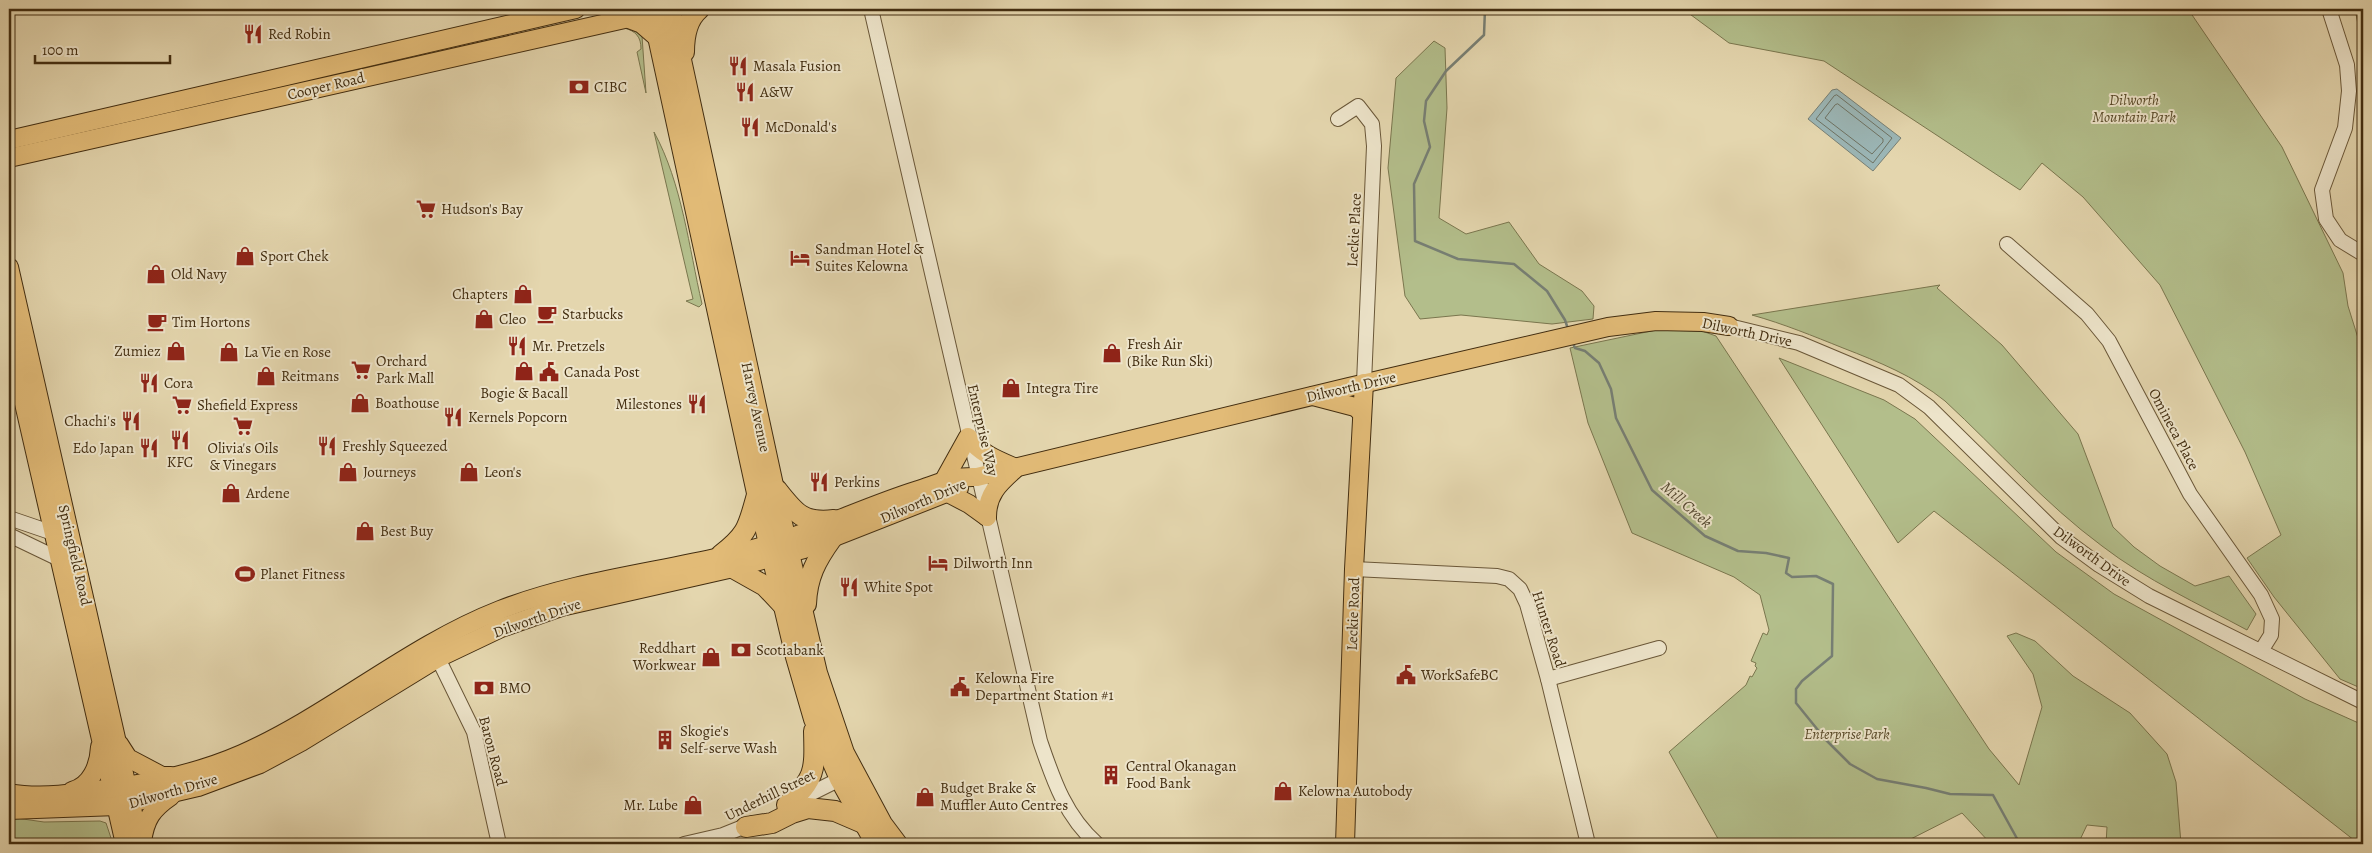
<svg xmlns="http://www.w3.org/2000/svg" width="2372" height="853" font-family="Alegreya,serif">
<rect width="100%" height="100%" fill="#e4d6ae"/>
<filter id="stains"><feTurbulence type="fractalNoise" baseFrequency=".004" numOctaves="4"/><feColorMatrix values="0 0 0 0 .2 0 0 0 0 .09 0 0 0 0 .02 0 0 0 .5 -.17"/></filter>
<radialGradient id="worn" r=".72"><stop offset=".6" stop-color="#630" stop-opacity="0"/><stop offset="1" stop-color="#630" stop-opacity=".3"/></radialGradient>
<!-- green -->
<g fill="#b3be8b" stroke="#7a764e">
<polygon points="1683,9 2188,9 2282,147 2343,273 2348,306 2363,354 2363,689 2340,679 2274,597 2247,558 2281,535 2245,452 2160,285 2083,197 2042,163 2020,190 1824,61 1729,43"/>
<polygon points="2355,9 2363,9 2363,50"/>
<path d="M629 26 642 36 646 93 637 52 641 49C641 37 636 31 624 28Z"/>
<polygon points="1434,41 1445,48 1447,108 1439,218 1466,234 1509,222 1539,264 1582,291 1594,306 1593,319 1552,324 1461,315 1420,319 1405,296 1388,168 1396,78"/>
<path d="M654 132C682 183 689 248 702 304L699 307 686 301 693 299Z"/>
<path d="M1940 285 1937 288 2002 345 2078 434 2113 527 2134 547 2160 566 2195 586 2229 576 2256 614 2247 630C2199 604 2146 580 2102 546 2045 504 1997 449 1945 401 1914 376 1879 362 1843 348 1813 336 1784 324 1752 315Z"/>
<polygon points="1656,330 1702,331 1716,336 1989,749 2019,785 2042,707 2033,674 2007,636 2016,633 2035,641 2073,676 2130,713 2167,754 2176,782 2181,844 2106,844 2107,827 2087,825 2078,844 1991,844 1962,813 1901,844 1721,844 1669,752 1746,685 1750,676 1752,677 1757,668 1755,666 1756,663 1751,661 1763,633 1767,635 1769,630 1760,595 1734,577 1632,533 1588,423 1570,348"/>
<polygon points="1779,358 1884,400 1915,419 2056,552 2114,594 2305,699 2363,725 2363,844 2359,844 1934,511 1898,543"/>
<polygon points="9,817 44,822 100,821 106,823 113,844 9,844"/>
</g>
<!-- water -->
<polygon fill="#9bb6b6" stroke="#777f74" points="1837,89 1901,138 1873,171 1808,119 1832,90"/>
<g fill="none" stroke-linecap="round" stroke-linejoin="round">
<!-- shore -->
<g stroke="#6e7263" stroke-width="1">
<polygon points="1837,95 1892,138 1873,163 1816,119 1834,96"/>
<polygon points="1838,104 1883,139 1883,142 1872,154 1825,118 1835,105"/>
</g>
<!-- stream -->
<g stroke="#777f74" stroke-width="2.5">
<polyline points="1485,9 1484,35 1446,71 1426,101 1424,121 1430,147 1414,184 1415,241 1458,259 1514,264 1547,291 1565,320 1568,329"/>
<polyline points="1572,341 1575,348 1585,351 1599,363 1611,389 1616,418 1652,490 1705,536 1738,551 1766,553 1789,558 1786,573 1792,577 1816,576 1833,584 1832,656 1802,681 1796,689 1796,703 1826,740 1850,764 1877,779 1926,788 1950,794 1993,795 2020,844"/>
</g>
<defs>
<g id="minor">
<path d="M871 9 1040 741C1053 779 1065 816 1097 844"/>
<polyline points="2329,9 2347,65 2349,91 2345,128 2322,190 2326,219 2340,240 2363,254"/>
<polyline points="1338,119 1358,106 1372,124 1374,146 1364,383"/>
<polyline points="2007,244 2087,314 2109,341 2190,494 2261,595 2272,619 2271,635 2261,651"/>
<polyline points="1729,326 1799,343 1899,385 1929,407 2061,537 2099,565 2149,596 2363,702"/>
<polyline points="9,518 53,533 62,532"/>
<polyline points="9,535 59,559"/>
<polyline points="1354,569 1497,576 1509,579 1520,589 1527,604 1548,679 1588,844"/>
<polyline points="434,650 474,732 499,844"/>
<polyline points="1548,679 1659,648"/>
<polyline points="796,801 840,779"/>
<polyline points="684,844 723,835 753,823"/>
</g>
<g id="major">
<polyline points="9,140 576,9"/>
<polyline points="9,158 629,18 641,9"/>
<polyline points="9,267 140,844"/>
<polyline points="9,338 125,844"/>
<polyline points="1313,396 1355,407 1362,413"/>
<path d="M943 482 968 437C981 454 997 460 1016 468"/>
<polyline points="948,493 969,504 987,517"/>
<path d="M987 517C987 495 998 484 1014 470"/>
<polyline points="119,744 128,758 162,776 171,776"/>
<path d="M72 791C91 786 99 766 100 747"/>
<path d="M9 793C42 799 79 793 112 788 156 782 201 772 242 754 332 714 408 646 500 610 592 574 693 570 786 539 831 524 873 504 918 490 940 483 953 476 977 477L1349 387 1608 327 1656 321 1703 322 1729 326"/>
<polyline points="9,810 117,806 198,787 260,764 301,742 438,658 501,628 561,607 733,568 804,549 959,488"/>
<path d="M142 842C145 819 152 809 171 796"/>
<polyline points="1345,844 1354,569 1364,383"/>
</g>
<g id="highway">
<polyline points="652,9 757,493 796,657 814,719 840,779 876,844"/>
<polyline points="670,9 773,485 817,673 844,753 882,824 897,844"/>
<polyline points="629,18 642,23 657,36"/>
<path d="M684 52C684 37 686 20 699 9"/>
<path d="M777 490C795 513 803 524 834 520"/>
<path d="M721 555C748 534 748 527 757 495"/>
<polyline points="733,568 765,586 783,605"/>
<path d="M806 604C807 577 816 560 832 538"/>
<path d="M787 805C816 778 815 770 814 731"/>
<polyline points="746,827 772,823 792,813 808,808 835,811 863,823"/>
</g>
</defs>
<!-- minor casing -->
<use href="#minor" stroke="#6a5738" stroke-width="16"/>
<!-- major casing -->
<use href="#major" stroke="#422d10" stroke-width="20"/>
<!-- highway casing -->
<use href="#highway" stroke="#422d10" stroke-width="22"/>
<!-- minor -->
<use href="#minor" stroke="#ede4ca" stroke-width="14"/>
<!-- major -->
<use href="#major" stroke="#e2bb77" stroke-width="18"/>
<!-- highway -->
<use href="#highway" stroke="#e2bb77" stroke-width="20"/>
</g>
<!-- icons -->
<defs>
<symbol id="restaurant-bare" viewBox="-9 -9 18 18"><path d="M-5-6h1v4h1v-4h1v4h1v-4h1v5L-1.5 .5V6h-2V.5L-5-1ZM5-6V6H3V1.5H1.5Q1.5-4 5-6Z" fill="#8f2418" stroke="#ede4ca" stroke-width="2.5" paint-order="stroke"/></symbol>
<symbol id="bank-bare" viewBox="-9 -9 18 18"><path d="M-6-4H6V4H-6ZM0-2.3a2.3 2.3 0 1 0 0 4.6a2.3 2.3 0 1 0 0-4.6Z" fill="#8f2418" stroke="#ede4ca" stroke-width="2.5" paint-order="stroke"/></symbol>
<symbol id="supermarket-bare" viewBox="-9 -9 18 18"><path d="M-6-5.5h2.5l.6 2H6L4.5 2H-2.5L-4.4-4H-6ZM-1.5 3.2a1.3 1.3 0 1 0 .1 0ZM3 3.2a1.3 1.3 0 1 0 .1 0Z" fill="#8f2418" stroke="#ede4ca" stroke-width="2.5" paint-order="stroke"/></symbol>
<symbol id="shop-bare" viewBox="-9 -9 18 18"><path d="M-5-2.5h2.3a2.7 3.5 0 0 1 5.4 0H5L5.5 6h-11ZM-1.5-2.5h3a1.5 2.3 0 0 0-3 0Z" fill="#8f2418" stroke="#ede4ca" stroke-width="2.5" paint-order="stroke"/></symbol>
<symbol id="hotel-bare" viewBox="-9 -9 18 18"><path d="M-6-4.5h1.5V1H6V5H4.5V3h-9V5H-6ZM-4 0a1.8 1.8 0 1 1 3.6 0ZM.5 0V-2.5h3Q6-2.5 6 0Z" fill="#8f2418" stroke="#ede4ca" stroke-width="2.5" paint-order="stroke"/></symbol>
<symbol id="cafe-bare" viewBox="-9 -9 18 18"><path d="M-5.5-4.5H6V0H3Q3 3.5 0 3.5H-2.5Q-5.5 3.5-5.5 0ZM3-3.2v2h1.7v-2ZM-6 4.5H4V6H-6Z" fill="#8f2418" stroke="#ede4ca" stroke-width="2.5" paint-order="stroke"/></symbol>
<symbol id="civic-bare" viewBox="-9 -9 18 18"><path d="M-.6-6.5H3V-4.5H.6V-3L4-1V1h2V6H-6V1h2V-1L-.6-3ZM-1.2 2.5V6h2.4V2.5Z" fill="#8f2418" stroke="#ede4ca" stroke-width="2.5" paint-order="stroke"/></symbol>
<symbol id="stadium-bare" viewBox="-9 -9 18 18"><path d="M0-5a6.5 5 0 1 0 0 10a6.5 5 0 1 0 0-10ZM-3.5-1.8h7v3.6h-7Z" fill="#8f2418" stroke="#ede4ca" stroke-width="2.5" paint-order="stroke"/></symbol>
<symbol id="building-bare" viewBox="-9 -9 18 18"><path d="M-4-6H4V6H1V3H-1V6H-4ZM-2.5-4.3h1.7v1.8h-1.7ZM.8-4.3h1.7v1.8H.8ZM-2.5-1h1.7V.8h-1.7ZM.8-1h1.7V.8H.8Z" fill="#8f2418" stroke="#ede4ca" stroke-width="2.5" paint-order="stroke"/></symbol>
</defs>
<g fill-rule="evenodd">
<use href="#restaurant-bare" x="239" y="20" width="28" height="28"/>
<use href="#restaurant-bare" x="724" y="52" width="28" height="28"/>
<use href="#bank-bare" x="565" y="73" width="28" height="28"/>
<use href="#restaurant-bare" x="731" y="78" width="28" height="28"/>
<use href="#restaurant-bare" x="736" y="113" width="28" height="28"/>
<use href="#supermarket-bare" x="412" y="195" width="28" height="28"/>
<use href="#shop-bare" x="231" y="242" width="28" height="28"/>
<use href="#hotel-bare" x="786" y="244" width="28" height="28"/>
<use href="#shop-bare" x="142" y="260" width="28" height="28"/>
<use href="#shop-bare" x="509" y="280" width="28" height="28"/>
<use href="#cafe-bare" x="533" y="300" width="28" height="28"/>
<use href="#shop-bare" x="470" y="305" width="28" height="28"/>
<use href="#cafe-bare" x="143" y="308" width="28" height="28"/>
<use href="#restaurant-bare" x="503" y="332" width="28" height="28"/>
<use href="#shop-bare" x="162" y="337" width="28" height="28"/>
<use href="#shop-bare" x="215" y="338" width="28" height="28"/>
<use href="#shop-bare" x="1098" y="339" width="28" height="28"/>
<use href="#supermarket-bare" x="347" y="356" width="28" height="28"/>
<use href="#shop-bare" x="510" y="357" width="28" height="28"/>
<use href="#civic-bare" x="535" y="358" width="28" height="28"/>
<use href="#shop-bare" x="252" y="362" width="28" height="28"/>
<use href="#restaurant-bare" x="135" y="369" width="28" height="28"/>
<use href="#shop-bare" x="997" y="374" width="28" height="28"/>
<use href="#shop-bare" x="346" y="389" width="28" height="28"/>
<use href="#restaurant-bare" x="683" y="390" width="28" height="28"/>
<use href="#supermarket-bare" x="168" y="391" width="28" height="28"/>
<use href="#restaurant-bare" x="439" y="403" width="28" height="28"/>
<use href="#restaurant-bare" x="117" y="407" width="28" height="28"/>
<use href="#supermarket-bare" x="229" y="412" width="28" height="28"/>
<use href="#restaurant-bare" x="166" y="426" width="28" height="28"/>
<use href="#restaurant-bare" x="313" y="432" width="28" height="28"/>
<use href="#restaurant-bare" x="135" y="434" width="28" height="28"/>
<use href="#shop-bare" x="334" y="458" width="28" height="28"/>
<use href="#shop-bare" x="455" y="458" width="28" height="28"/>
<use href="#restaurant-bare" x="805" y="468" width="28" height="28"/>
<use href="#shop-bare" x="217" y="479" width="28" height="28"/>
<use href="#shop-bare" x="351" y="517" width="28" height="28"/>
<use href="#hotel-bare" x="924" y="549" width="28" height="28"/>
<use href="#stadium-bare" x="231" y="560" width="28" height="28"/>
<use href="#restaurant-bare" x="835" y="573" width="28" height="28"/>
<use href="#bank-bare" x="727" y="636" width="28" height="28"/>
<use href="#shop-bare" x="697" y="643" width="28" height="28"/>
<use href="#civic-bare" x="1392" y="661" width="28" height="28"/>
<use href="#civic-bare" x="946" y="673" width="28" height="28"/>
<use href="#bank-bare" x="470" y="674" width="28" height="28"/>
<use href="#building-bare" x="651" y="726" width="28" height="28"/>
<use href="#building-bare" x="1097" y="761" width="28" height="28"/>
<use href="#shop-bare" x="1269" y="777" width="28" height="28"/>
<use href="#shop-bare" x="911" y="783" width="28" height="28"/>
<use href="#shop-bare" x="679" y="791" width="28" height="28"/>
</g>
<g text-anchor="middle" stroke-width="4" stroke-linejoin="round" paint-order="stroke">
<!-- poi labels -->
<g font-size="15" fill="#422d10" stroke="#ede4ca" text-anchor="start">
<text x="268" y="39">Red Robin</text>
<text x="753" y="71">Masala Fusion</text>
<text x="594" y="92">CIBC</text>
<text x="760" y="97">A&amp;W</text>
<text x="765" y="132">McDonald's</text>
<text x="441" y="214">Hudson's Bay</text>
<text x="815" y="254">Sandman Hotel &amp;<tspan x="815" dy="17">Suites Kelowna</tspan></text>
<text x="260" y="261">Sport Chek</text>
<text x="171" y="279">Old Navy</text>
<text x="508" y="299" text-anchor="end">Chapters</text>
<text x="562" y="319">Starbucks</text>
<text x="499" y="324">Cleo</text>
<text x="172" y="327">Tim Hortons</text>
<text x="1127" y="349">Fresh Air<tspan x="1127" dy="17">(Bike Run Ski)</tspan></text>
<text x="532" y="351">Mr. Pretzels</text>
<text x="161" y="356" text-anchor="end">Zumiez</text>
<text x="244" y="357">La Vie en Rose</text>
<text x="376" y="366">Orchard<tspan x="376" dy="17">Park Mall</tspan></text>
<text x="564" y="377">Canada Post</text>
<text x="281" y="381">Reitmans</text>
<text x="164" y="388">Cora</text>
<text x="1026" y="393">Integra Tire</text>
<text x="524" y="398" text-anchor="middle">Bogie &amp; Bacall</text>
<text x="375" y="408">Boathouse</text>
<text x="682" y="409" text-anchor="end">Milestones</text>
<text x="197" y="410">Shefield Express</text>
<text x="468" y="422">Kernels Popcorn</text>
<text x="116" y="426" text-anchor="end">Chachi's</text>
<text x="342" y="451">Freshly Squeezed</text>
<text x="134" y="453" text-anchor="end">Edo Japan</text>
<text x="243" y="453" text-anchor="middle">Olivia's Oils<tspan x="243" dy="17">&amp; Vinegars</tspan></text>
<text x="180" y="467" text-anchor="middle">KFC</text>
<text x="363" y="477">Journeys</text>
<text x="484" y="477">Leon's</text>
<text x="834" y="487">Perkins</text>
<text x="246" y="498">Ardene</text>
<text x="380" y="536">Best Buy</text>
<text x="953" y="568">Dilworth Inn</text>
<text x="260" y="579">Planet Fitness</text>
<text x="864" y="592">White Spot</text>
<text x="696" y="653" text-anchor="end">Reddhart<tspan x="696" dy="17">Workwear</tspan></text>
<text x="756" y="655">Scotiabank</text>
<text x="1421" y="680">WorkSafeBC</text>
<text x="975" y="683">Kelowna Fire<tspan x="975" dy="17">Department Station #1</tspan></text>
<text x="499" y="693">BMO</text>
<text x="680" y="736">Skogie's<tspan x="680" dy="17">Self-serve Wash</tspan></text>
<text x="1126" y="771">Central Okanagan<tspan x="1126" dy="17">Food Bank</tspan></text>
<text x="940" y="793">Budget Brake &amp;<tspan x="940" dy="17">Muffler Auto Centres</tspan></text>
<text x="1298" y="796">Kelowna Autobody</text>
<text x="678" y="810" text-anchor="end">Mr. Lube</text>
</g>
<!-- street labels -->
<g font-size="15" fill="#422d10" stroke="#ede4ca">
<text transform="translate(326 86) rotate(-13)" y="5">Cooper Road</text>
<text transform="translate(1354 230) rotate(-87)" y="5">Leckie Place</text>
<text transform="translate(1747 332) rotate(12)" y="5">Dilworth Drive</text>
<text transform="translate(1351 387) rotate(-13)" y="5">Dilworth Drive</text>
<text transform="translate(756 407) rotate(78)" y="5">Harvey Avenue</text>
<text transform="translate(2174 429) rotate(62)" y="5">Omineca Place</text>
<text transform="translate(983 430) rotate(77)" y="5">Enterprise Way</text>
<text transform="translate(923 501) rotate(-23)" y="5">Dilworth Drive</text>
<text transform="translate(75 555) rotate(77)" y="5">Springfield Road</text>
<text transform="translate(2092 556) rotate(36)" y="5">Dilworth Drive</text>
<text transform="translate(1353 614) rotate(-88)" y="5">Leckie Road</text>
<text transform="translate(537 618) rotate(-19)" y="5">Dilworth Drive</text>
<text transform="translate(1549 629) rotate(72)" y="5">Hunter Road</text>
<text transform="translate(493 751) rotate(75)" y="5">Baron Road</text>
<text transform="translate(173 791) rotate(-16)" y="5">Dilworth Drive</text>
<text transform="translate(770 795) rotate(-26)" y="5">Underhill Street</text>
</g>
<!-- park labels -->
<g font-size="15" font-style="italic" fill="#594a29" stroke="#ede4ca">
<text x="2134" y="105">Dilworth<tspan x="2134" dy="17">Mountain Park</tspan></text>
<text x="1847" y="739">Enterprise Park</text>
</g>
<!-- water labels -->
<g font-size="16" font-style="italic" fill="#544831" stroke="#ede4ca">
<text transform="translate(1687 504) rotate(41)" y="6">Mill Creek</text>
</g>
</g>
<!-- margin -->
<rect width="2372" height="853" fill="none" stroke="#e4d6ae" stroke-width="30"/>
<rect x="10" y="10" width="2352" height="833" fill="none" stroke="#422d10" stroke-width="2.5"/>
<rect x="15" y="15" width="2342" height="823" fill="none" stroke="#422d10"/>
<!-- scale -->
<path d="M35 55v8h135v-8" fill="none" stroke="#422d10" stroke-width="2.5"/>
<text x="42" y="55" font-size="15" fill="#422d10" stroke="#ede4ca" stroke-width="4" paint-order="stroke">100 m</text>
<rect width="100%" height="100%" filter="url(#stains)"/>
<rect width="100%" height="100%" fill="url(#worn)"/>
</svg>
